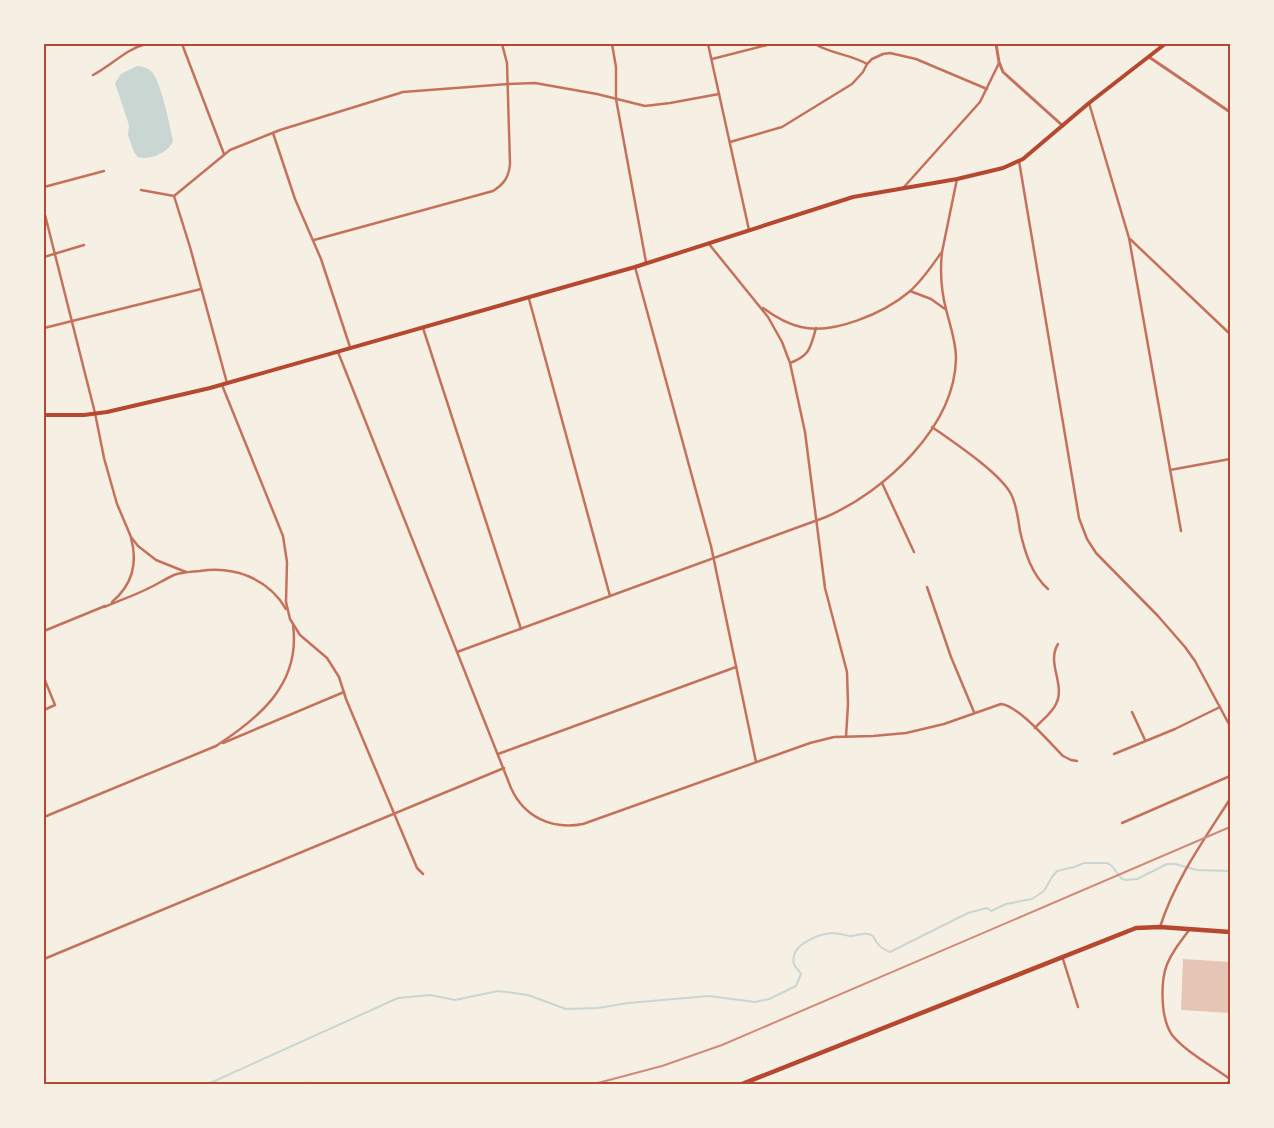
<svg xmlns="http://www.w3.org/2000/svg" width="1274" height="1128" font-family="Arial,sans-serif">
<rect width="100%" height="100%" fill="#f6efe4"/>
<!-- water -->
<path fill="#c9d6d2" d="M137 66C142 66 148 68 152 72 161 82 170 126 173 141 169 152 150 161 138 157L134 152 128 135 129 125 115 83 121 74Z"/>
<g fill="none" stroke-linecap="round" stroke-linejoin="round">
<!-- stream -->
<path stroke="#c9d6d2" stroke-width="2" d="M208 1084 398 998 430 995 455 1000 498 991 528 995 566 1009 598 1008 628 1003 709 996 755 1002 769 999 796 986 801 974C799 970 795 968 794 964 789 945 817 935 831 933 838 933 844 935 850 936 859 936 864 931 873 936 877 945 881 948 890 952L968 913 987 908 991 911 1006 904 1032 899 1044 891 1052 877 1057 871 1074 867 1084 863H1107L1112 866 1121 878 1125 880 1137 879 1167 864H1175L1197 870 1230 871"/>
</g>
<!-- building -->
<polygon fill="#e6c5b7" points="1183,959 1230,962 1230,1013 1181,1010"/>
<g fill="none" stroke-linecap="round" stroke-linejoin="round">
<!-- service -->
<polyline stroke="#c5725c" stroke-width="1" points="1224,1084 1230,1080"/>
<!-- minor -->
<g stroke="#c5725c" stroke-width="2.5">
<polyline points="182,44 224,154"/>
<polyline points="612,44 616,67 616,99 646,262"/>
<polyline points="708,44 749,230"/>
<path d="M815 44C831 54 850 54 867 64"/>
<polyline points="712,59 771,44"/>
<path d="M93 75C111 66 126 49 146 44"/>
<polyline points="1089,103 1129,238 1181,531"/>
<polyline points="273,133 295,199 321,259 350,347"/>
<polyline points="730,142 782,127 852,84 863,72 867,64 872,59 883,54 890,53 916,59 987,89"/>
<polyline points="1019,161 1079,518 1087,539 1096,553 1158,616 1185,647 1195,661 1230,726"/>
<polyline points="44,187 104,171"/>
<polyline points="904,187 980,102 999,63"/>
<polyline points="141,190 174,196"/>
<polyline points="174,196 230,150 280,130 403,92 508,84 535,83 597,94 645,106 670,103 719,94"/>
<polyline points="174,196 190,247 227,383"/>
<polyline points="44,211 95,413 104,458 117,504 131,537 138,546 156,560 186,572"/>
<polyline points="1130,239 1230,334"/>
<path d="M314 240 493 191C504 184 509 177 510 164L507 63 502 44"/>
<polyline points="709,244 768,317 782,342 790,363 805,432 825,588 847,672 848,704 846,737"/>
<polyline points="44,257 84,245"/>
<polyline points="635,267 711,546 756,762"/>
<polyline points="910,291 931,299 945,309"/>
<polyline points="529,299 610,596"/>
<path d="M763 308C774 316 787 324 801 327 833 335 884 313 909 292 922 281 931 267 941 253"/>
<polyline points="44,328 201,289"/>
<polyline points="423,328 521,629"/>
<path d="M338 352 511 788C524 817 552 830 583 824L810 743 834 737 873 736 906 733 944 724 1001 704C1019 706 1049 742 1063 756L1071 760 1077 761"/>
<path d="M790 363C810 355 810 349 816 328"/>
<polyline points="222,385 283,536 287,562 286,602 290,619 300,635 327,658 339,677 346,699 417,868 423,874"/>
<path d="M932 427C953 442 999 472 1011 494 1017 506 1018 519 1020 531 1025 553 1032 575 1048 589"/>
<polyline points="1170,470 1230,459"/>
<polyline points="882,483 914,552"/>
<polyline points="927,587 951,657 974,712"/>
<path d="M112 602C132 585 138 563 131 538"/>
<path d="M104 607C118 601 133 596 147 589 156 585 165 579 174 575 183 572 191 572 200 571 234 566 268 578 286 609"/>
<polyline points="44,631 105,606"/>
<path d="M457 652 826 517C885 491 955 427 956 358 956 341 950 326 946 309 941 290 940 271 942 252L957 179"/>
<polyline points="44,678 55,705 44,710"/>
<polyline points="1132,712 1145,740"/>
<path d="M1035 728C1042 720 1052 713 1056 704 1066 685 1046 663 1058 644"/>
<polyline points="223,743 344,692"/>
<path d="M216 746C259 718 301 684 293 625"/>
<polyline points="498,754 736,667"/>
<polyline points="1114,754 1175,729 1220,707"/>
<polyline points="44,817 216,746"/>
<polyline points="1122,823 1230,776"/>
<path d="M1160 927C1175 880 1204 840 1230 799"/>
<path d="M1190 929C1168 958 1160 968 1163 1006 1164 1016 1166 1026 1172 1035 1186 1052 1212 1066 1230 1079"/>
<polyline points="1062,956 1078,1007"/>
<polyline points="44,959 504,768"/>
<polyline points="303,1084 307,1083"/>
</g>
<!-- tertiary -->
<g stroke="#c5725c" stroke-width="3">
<polyline points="996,44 999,62 1003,72 1063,126"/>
<polyline points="1149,57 1230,112"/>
</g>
<!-- secondary -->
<polyline stroke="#b5482f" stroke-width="4" points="44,415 84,415 107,412 210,388 635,267 853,197 957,179 1003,168 1023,159 1089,103 1165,44"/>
<!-- primary -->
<polyline stroke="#b5482f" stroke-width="4.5" points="742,1084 1136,928 1160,927 1230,932"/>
<!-- rail -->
<polyline stroke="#cf8b77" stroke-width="2" points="594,1084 662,1066 722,1045 1230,827"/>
</g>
<!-- border -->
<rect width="1274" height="1128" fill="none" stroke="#f6efe4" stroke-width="90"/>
<rect x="45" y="45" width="1184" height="1038" fill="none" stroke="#b5482f" stroke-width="2"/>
</svg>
